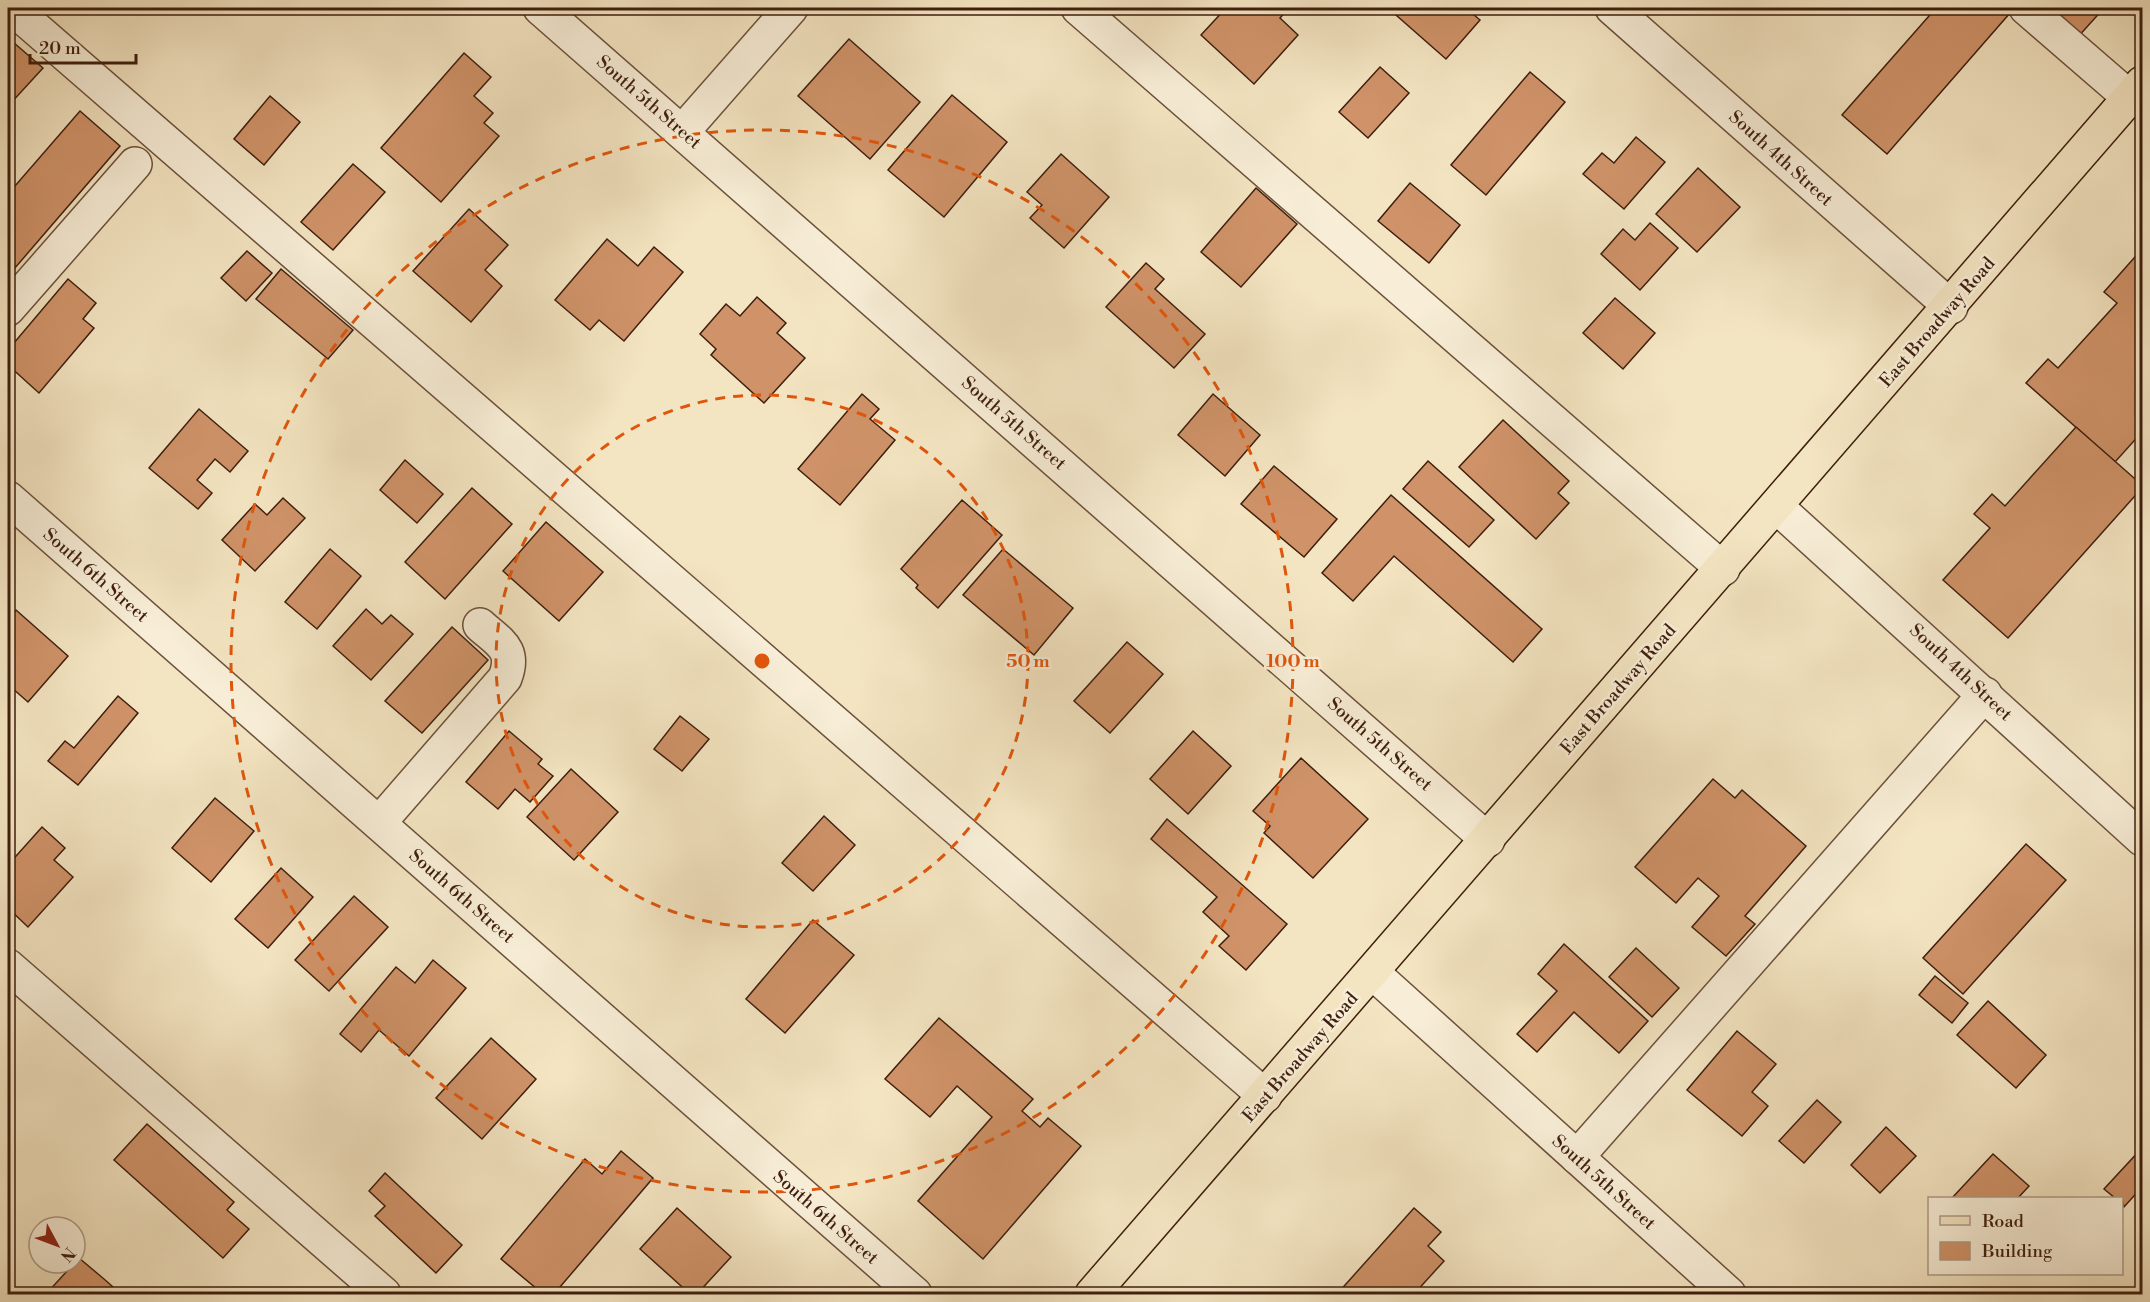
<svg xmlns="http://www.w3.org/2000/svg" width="2150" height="1302" font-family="'Libre Bodoni',serif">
<rect width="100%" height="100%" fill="#f4e5c2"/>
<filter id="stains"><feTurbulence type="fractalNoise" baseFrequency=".00333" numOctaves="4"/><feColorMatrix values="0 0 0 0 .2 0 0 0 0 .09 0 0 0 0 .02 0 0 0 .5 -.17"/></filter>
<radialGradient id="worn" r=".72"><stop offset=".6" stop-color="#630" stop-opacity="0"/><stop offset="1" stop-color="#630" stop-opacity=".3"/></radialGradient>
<!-- building -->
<g fill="#d09369" stroke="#3e1e0e" stroke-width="1.5">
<polygon points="1226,8 1289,8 1280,18 1298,35 1254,84 1201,35"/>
<polygon points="1388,8 1466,8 1480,20 1446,59"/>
<polygon points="1936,8 2004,8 2010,13 1887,154 1842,115"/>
<polygon points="2043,8 2104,8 2077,38"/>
<polygon points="849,39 920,102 870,159 798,96"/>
<polygon points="13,42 43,68 10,104 8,102 8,48"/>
<polygon points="464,53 491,77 474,96 493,113 484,123 499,136 441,202 381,148"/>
<polygon points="1380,67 1409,93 1368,138 1339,112"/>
<polygon points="1530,72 1565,102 1486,195 1451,165"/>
<polygon points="952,95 1007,142 944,217 888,170"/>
<polygon points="270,96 300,122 264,165 234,139"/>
<polygon points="80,111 120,146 8,276 8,194"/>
<polygon points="1636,137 1665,162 1624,209 1583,174 1602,153 1614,163"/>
<polygon points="1061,154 1109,197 1064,248 1030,218 1042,205 1027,192"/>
<polygon points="353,164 385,192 333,250 301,222"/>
<polygon points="1698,168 1740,207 1697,252 1656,214"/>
<polygon points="1410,183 1460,225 1429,263 1378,221"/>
<polygon points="1256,188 1297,224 1241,287 1201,252"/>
<polygon points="469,209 508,245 485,270 502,286 471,322 413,271"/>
<polygon points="1650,223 1678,248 1640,290 1601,254 1623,229 1635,240"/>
<polygon points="607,239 638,266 654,247 683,272 624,341 599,320 590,330 555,300"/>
<polygon points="2142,249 2142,432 2115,462 2026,383 2048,359 2058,368 2117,303 2104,292"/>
<polygon points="247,251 272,273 246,301 221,278"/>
<polygon points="1146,263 1164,279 1155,289 1205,334 1174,368 1106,307"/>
<polygon points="281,269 353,330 328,359 256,299"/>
<polygon points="68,279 96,303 83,319 94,328 39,393 8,365 8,350"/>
<polygon points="757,297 786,323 777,333 805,358 764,403 711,355 716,349 700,334 726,304 740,316"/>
<polygon points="1615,298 1655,333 1623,369 1583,333"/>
<polygon points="862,394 879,409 870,419 895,440 840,505 798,469"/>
<polygon points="1213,394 1260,435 1225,476 1178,435"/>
<polygon points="199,409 248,451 230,472 215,459 197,480 212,493 198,509 149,468"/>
<polygon points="1503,420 1569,481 1558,493 1569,503 1536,539 1459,467"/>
<polygon points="2076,427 2142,485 2142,488 2008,638 1943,580 1990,528 1974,514 1992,494 2005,506"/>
<polygon points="405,460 443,494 417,523 380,490"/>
<polygon points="1428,461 1494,520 1469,547 1403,489"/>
<polygon points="1274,466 1337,519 1304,557 1241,504"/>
<polygon points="472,488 512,524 445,599 405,562"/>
<polygon points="1391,495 1542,629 1513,662 1394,556 1353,601 1322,573"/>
<polygon points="283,498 305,518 255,571 222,540 255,504 267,515"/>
<polygon points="962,500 1002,535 938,608 916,588 918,585 901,569"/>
<polygon points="546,522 603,572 559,621 503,571"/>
<polygon points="330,549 361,576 317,629 285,602"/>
<polygon points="1003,549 1073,608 1034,655 963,595"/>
<polygon points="366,609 382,624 391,615 413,634 371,680 333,646"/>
<polygon points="16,610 68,656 28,702 12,688 8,693 8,621"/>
<polygon points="452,627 488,660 422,733 385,701"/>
<polygon points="1127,642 1163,674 1110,733 1074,701"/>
<polygon points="118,696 138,713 78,785 48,761 65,741 74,748"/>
<polygon points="680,716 709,739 682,771 654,749"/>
<polygon points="509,731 542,759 538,764 553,776 530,802 515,789 498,809 466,782"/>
<polygon points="1193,731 1231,766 1188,814 1150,779"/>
<polygon points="1301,758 1368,819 1313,878 1264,833 1270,826 1253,811"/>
<polygon points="571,769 618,812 574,860 527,817"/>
<polygon points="1713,779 1735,798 1742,790 1806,846 1745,916 1755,924 1726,956 1692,927 1719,896 1698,878 1676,903 1635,867"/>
<polygon points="215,798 254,831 211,882 172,848"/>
<polygon points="824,816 855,845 813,891 782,863"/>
<polygon points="1167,819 1287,924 1246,970 1219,946 1229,936 1203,912 1217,897 1151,839"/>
<polygon points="42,827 65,848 54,860 73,877 28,927 8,908 8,865"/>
<polygon points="2026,844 2066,880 1963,994 1923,958"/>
<polygon points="281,868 313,897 268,948 235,919"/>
<polygon points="354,896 388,927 329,991 295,960"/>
<polygon points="813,920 854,955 785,1033 746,999"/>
<polygon points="1564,944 1648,1021 1619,1053 1574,1012 1537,1052 1517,1034 1557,991 1538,974"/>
<polygon points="1636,948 1679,988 1652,1017 1609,977"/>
<polygon points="433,960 466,988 409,1056 379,1030 361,1052 340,1034 396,967 415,983"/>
<polygon points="1935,976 1968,1003 1952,1023 1919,995"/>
<polygon points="1988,1001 2046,1055 2016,1088 1957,1035"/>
<polygon points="939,1018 1033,1099 1022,1111 1040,1127 1048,1118 1081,1146 983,1259 918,1201 992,1117 957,1086 930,1117 885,1079"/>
<polygon points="1737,1031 1776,1064 1752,1092 1768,1106 1742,1136 1687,1090"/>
<polygon points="491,1038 536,1079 482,1139 436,1098"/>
<polygon points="1817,1100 1841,1122 1804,1163 1779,1141"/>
<polygon points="147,1124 234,1202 227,1210 249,1229 223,1258 114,1160"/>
<polygon points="1886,1127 1916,1156 1880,1193 1851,1165"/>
<polygon points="2142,1148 2142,1187 2124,1207 2122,1198 2115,1198 2104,1189"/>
<polygon points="621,1151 653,1178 554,1294 543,1294 501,1259 585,1159 602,1174"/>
<polygon points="1993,1154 2029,1186 2018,1198 1952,1198"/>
<polygon points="385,1173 462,1245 436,1273 375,1216 385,1206 369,1191"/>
<polygon points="677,1208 731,1257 697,1294 690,1294 640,1249"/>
<polygon points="1414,1208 1441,1232 1428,1246 1444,1261 1414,1294 1337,1294"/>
<polygon points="79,1258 104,1279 121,1294 46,1294"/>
</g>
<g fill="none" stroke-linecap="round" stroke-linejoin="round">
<defs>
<g id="minor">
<polyline points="12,8 1265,1096"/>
<polyline points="540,8 1488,840"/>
<polyline points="1078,8 1723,569"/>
<polyline points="1612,8 1951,307"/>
<polyline points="2026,8 2130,98"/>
<polyline points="683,131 791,8"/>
<polyline points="8,309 135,164"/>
<polyline points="8,498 915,1294"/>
<polyline points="1777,507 2142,839"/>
<path d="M379 823 505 678C516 649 500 643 480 625"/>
<polyline points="8,966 384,1294"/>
<polyline points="1373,973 1729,1294"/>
<polyline points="1577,1157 1985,694"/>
</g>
<polyline id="major" points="1092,1294 2142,83"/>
</defs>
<!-- minor casing -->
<use href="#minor" stroke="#6c503b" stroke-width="36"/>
<!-- major casing -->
<use href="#major" stroke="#3e1e0e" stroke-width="36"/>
<!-- minor -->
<use href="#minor" stroke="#f8eed7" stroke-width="33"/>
<!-- major -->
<use href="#major" stroke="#f4e5c2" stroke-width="33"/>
</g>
<!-- distance rings -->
<g fill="none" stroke="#e0560c" stroke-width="3" stroke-dasharray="10 8">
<circle cx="762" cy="661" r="266"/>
<circle cx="762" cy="661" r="531"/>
</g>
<g text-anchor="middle" stroke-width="5" stroke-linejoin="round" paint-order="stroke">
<!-- street labels -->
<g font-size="18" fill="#3e1e0e" stroke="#f8eed7">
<text transform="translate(649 102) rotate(41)" y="6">South 5th Street</text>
<text transform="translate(1781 158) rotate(42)" y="6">South 4th Street</text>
<text transform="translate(1937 322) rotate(-49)" y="6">East Broadway Road</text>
<text transform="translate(1014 423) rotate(41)" y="6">South 5th Street</text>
<text transform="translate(96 575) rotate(41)" y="6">South 6th Street</text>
<text transform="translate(1961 672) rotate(43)" y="6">South 4th Street</text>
<text transform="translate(1618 689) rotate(-49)" y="6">East Broadway Road</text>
<text transform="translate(1380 744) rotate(41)" y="6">South 5th Street</text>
<text transform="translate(462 896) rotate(41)" y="6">South 6th Street</text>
<text transform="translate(1300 1057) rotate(-49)" y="6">East Broadway Road</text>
<text transform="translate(1604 1182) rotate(42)" y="6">South 5th Street</text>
<text transform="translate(826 1217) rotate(41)" y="6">South 6th Street</text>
</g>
</g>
<circle cx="762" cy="661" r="9" fill="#e0560c" stroke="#f8eed7" stroke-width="3"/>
<g font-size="18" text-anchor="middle" font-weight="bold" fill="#e0560c" stroke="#f8eed7" stroke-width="5" stroke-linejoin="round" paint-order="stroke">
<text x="1028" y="667">50 m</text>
<text x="1293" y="667">100 m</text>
</g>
<!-- margin -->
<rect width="2150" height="1302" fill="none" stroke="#f4e5c2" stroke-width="30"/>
<rect x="9" y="9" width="2132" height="1284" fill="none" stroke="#3e1e0e" stroke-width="3"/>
<rect x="15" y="15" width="2120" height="1272" fill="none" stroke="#3e1e0e" stroke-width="1.5"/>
<!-- legend -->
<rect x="1928" y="1197" width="195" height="78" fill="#f8eed7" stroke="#ae9b87" stroke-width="1.5"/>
<rect x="1940" y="1216" width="30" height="9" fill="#f4e5c2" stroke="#ae9b87" stroke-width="1.5"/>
<text x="1982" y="1227" font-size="18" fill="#3e1e0e">Road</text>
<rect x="1940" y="1242" width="30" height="18" fill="#d09369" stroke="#ae9b87" stroke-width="1.5"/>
<text x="1982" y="1257" font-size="18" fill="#3e1e0e">Building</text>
<!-- north arrow -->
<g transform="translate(57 1245) rotate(131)"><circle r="28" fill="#f8eed7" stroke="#ae9b87" stroke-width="1.5"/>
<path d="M0-4.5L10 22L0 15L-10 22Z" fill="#8f2418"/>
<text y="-9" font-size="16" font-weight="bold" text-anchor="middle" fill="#3e1e0e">N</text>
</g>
<!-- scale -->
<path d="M30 54v9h106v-9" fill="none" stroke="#3e1e0e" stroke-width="3"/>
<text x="39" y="54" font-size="18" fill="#3e1e0e" stroke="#f8eed7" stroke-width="4.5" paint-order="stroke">20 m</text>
<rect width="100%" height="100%" filter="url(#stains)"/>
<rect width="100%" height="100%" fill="url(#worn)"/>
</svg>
